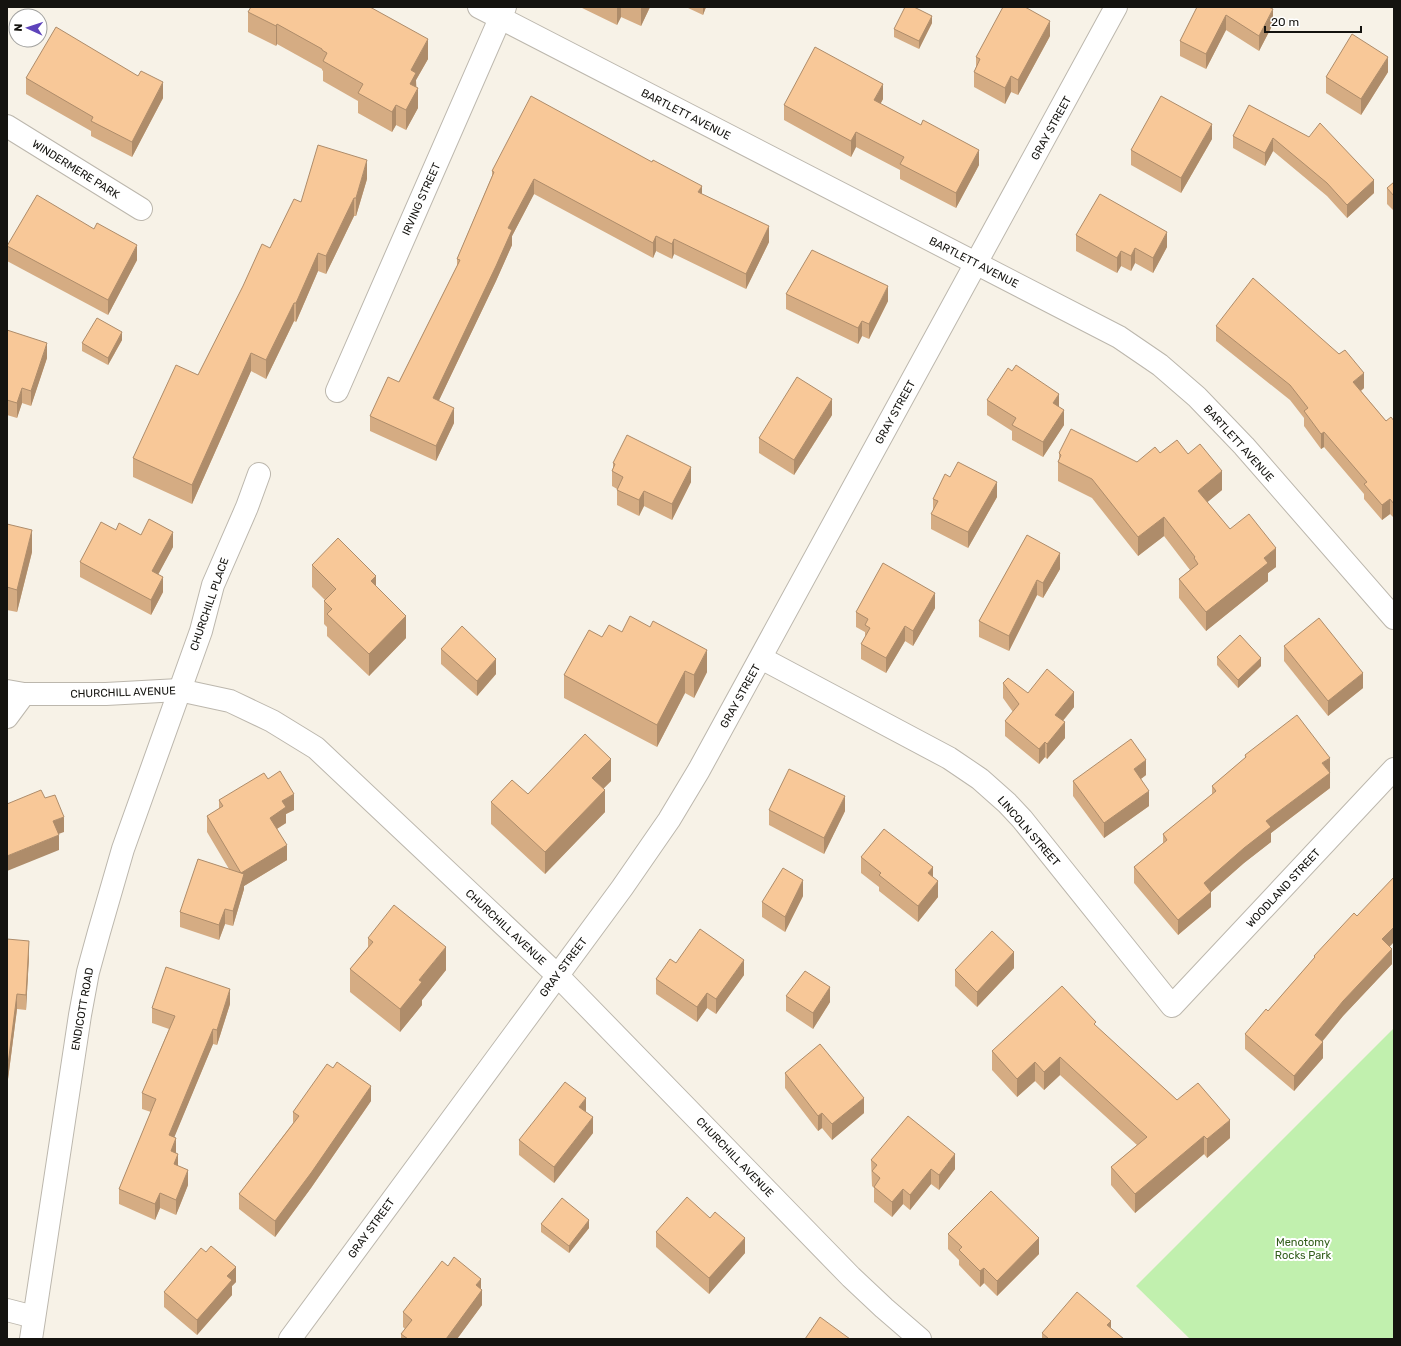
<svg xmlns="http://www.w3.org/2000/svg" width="1401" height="1346" font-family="Rubik,sans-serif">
<rect width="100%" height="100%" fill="#f7f2e7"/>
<!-- green -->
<polygon fill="#c1f0ae" points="1394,1028 1394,1339 1190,1339 1136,1286"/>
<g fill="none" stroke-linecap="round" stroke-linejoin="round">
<defs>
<g id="minor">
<polyline points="479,7 1119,337 1160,365 1197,397 1244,446 1394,618"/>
<polyline points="7,126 141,209"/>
<polyline points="337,391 505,7"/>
<polyline points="761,658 949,758 980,779 1007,803 1022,819 1172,1006 1394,769"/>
<polyline points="7,691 24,694 106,694 179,690 230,701 272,721 316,748 557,975 851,1277 884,1308 920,1339"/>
<polyline points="7,717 24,694"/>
<polyline points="7,1310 34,1317"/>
<polyline points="31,1339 80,1015 88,972 99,932 123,849 201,631 213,585 247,507 259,474"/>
</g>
<polyline id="tertiary" points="290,1339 622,888 669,820 699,770 1116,7"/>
</defs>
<!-- minor casing -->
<use href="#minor" stroke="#bcb7ad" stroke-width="24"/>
<!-- tertiary casing -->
<use href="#tertiary" stroke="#bcb7ad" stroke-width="24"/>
<!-- minor -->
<use href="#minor" stroke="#fff" stroke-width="22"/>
<!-- tertiary -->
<use href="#tertiary" stroke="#fff" stroke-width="22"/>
</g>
<!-- wall -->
<g fill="#d5ac83">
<polygon points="580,7 650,7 641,26 621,17 617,25"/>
<polygon points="686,7 706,7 703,15"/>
<polygon points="1197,7 1273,24 1259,51 1226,30 1206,69 1180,56 1180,41"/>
<polygon points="248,12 428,59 416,80 418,108 406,130 396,125 392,132 358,113 358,101 323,81 323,71 322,70 322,69 277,44 276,46 248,32"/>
<polygon points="932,23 919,49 894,37 894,29"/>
<polygon points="1050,36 1018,95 1011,92 1005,104 974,87 974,72 976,67 976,57"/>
<polygon points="1388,72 1361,115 1326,93 1326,77"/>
<polygon points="138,76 163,98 132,157 91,136 91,131 26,94 26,78"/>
<polygon points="883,99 880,104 979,165 956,208 900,179 900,170 856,147 851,157 784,120 784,105"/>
<polygon points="1249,105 1374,193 1347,218 1327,196 1273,151 1265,166 1233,148 1233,136"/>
<polygon points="1212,139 1181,193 1131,165 1131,150"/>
<polygon points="492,171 702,194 769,242 746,289 674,254 672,259 656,251 653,258 534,194 512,236 512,245 496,281 439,400 454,423 436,461 370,431 370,416 399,382 457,266 457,259 492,176"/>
<polygon points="367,179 356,216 354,216 326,274 318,271 296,322 294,321 266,379 251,371 192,504 133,477 133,458 198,375 270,248"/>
<polygon points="1394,182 1394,211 1387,204 1387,188"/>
<polygon points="1076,235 1167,247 1153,273 1135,263 1131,271 1121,266 1117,273 1076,251"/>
<polygon points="7,245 137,260 108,315 7,261"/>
<polygon points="786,294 888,301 869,339 862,336 858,344 786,309"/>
<polygon points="1216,326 1364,388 1361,391 1386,421 1394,421 1394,518 1390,514 1382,520 1364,499 1364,494 1324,447 1321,449 1304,426 1304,418 1290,400 1216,341"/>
<polygon points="7,330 47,358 31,406 22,403 17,418 7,415"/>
<polygon points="122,340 108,365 82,351 82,343"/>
<polygon points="987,400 1059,407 1064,425 1043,457 1012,440 1012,431 987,415"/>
<polygon points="832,415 794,475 759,453 759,438"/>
<polygon points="1059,453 1137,462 1160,453 1188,454 1222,490 1207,502 1230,529 1276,567 1268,573 1268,581 1206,631 1179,598 1179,579 1190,570 1164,536 1138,556 1092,498 1058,481 1058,462 1059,460"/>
<polygon points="613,463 691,482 672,520 644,506 639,516 617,505 617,489 612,486 612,471 613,468"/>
<polygon points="950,477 997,497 968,548 931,529 931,514 933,511 933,499"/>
<polygon points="7,524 32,552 17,612 7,610"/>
<polygon points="116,530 141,535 173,547 158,574 163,592 151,615 80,577 80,562"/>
<polygon points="1027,535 1060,569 1043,598 1037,595 1009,651 979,637 979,621"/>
<polygon points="312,565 376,586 406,638 369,676 327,636 327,627 324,624 324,601 325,600 312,587"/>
<polygon points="935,608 913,646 905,641 886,673 861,659 861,644 865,638 865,632 856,627 856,612"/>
<polygon points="602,637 707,672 694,698 685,693 657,747 564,698 564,675"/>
<polygon points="1284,646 1363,688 1328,716 1284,661"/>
<polygon points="441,649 496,674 477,696 441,664"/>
<polygon points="1217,657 1261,666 1238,688 1217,665"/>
<polygon points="1003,683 1028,693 1074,707 1063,721 1065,738 1047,759 1045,757 1039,764 1005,736 1005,721 1013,712 1003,698"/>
<polygon points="1245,755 1330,773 1330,788 1271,833 1271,842 1244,863 1211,892 1211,907 1178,935 1134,883 1134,867 1163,843 1163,834 1212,795 1212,786 1245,758"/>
<polygon points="1146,775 1141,779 1149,806 1104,838 1073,796 1073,781"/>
<polygon points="268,779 294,810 286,814 286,823 277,829 287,860 244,886 244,889 233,926 225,924 219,940 180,927 180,912 229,869 207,832 207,816 219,809 219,800"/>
<polygon points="611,781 604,788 605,812 545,874 491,824 491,802 528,794"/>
<polygon points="769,810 845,811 824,854 769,825"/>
<polygon points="861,857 938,897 918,922 879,891 879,887 861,873"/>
<polygon points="803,896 785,932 762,917 762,902"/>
<polygon points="368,938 446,970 422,1000 422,1005 400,1032 350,992 350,969 368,947"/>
<polygon points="7,939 29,956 26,1010 17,1009 7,1087"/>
<polygon points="1390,947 1392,964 1343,1016 1322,1042 1323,1058 1294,1091 1245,1049 1245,1034 1268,1011 1314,958 1314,956"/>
<polygon points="676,963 744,975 716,1014 707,1008 697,1022 656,994 656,979"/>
<polygon points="1014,968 977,1007 955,986 955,970"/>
<polygon points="786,996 830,1002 813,1029 786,1011"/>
<polygon points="230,1004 217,1045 213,1044 174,1137 178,1166 188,1185 176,1215 160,1208 155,1220 119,1204 119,1189 151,1112 142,1109 142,1093 169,1029 152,1023 152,1008"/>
<polygon points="1096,1026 1177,1100 1230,1138 1207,1158 1204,1154 1135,1213 1111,1185 1111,1167 1137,1145 1060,1075 1044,1090 1035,1081 1017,1097 992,1070 992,1051"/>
<polygon points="785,1073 864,1113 832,1140 822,1128 818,1131 785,1088"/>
<polygon points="371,1101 311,1188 275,1237 239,1209 239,1194 293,1123 293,1112"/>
<polygon points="593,1133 554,1183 519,1155 519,1140"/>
<polygon points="871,1160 955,1169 939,1190 931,1184 910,1210 903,1204 892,1217 874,1202 874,1188 872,1186"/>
<polygon points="541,1224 589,1228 569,1253 541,1232"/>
<polygon points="656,1232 745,1253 709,1294 656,1247"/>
<polygon points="948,1234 1039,1254 997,1296 984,1283 980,1287 959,1265 959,1260 948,1249"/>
<polygon points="236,1282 232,1286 232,1295 197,1335 164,1307 164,1292"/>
<polygon points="481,1289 482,1305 457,1339 401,1339 401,1334 405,1329 403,1327 403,1312"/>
<polygon points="1111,1329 1124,1339 1042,1339 1042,1333"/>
</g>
<!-- shaded-wall -->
<g fill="#ae8c6a">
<polygon points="617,7 621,7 621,17 617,25"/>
<polygon points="641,7 650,7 641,26"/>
<polygon points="703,7 706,7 703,15"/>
<polygon points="1273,9 1273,24 1259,51 1259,36"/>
<polygon points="1226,15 1226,30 1206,69 1206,54"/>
<polygon points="932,16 932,23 919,49 919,41"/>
<polygon points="1050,21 1050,36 1018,95 1018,80"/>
<polygon points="277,24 277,44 276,46 276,26"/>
<polygon points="428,39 428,59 416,80 416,92 418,88 418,108 406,130 406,110 411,70"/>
<polygon points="1388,57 1388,72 1361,115 1361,99"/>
<polygon points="1011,76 1011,92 1005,104 1005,88"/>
<polygon points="163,82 163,98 132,157 132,142"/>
<polygon points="883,84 883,99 874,116 874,100"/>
<polygon points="396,105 396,125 392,132 392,112"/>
<polygon points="1212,124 1212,139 1181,193 1181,178"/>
<polygon points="856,132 856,147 851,157 851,141"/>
<polygon points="1273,138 1273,151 1265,166 1265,153"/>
<polygon points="979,150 979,165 956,208 956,193"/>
<polygon points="367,160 367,179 356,216 356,198"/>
<polygon points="534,179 534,194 512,236 512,245 496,281 433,413 433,398 508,228"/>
<polygon points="1374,180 1374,193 1347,218 1347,205"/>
<polygon points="702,186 702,201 698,192"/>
<polygon points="354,198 354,216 326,274 326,256"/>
<polygon points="769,226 769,242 746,289 746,274"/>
<polygon points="1167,232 1167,247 1153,273 1153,258"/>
<polygon points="656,236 656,251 653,258 653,243"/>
<polygon points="674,239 674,254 672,259 672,244"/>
<polygon points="137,245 137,260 108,315 108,300"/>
<polygon points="1135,248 1135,263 1131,271 1131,256"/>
<polygon points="1121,251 1121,266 1117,273 1117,258"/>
<polygon points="318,253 318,271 296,322 296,303"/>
<polygon points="888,286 888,301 869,339 869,324"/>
<polygon points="294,303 294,321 266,379 266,360"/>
<polygon points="862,321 862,336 858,344 858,328"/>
<polygon points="122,332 122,340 108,365 108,358"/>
<polygon points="47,343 47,358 31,406 31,391"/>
<polygon points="251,353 251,371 192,504 192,485"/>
<polygon points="1364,373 1364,388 1353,397 1353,382"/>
<polygon points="22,388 22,403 17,418 17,403"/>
<polygon points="1059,394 1059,409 1053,403"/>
<polygon points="832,399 832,415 794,475 794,460"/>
<polygon points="454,408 454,423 436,461 436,446"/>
<polygon points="1064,410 1064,425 1043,457 1043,442"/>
<polygon points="1324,432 1324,447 1321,449 1321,434"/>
<polygon points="691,467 691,482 672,520 672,504"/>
<polygon points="1222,471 1222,490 1198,510 1198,491"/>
<polygon points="997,482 997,497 968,548 968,532"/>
<polygon points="644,491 644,506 639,516 639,500"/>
<polygon points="1390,499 1390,514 1382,520 1382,505"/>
<polygon points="1164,517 1164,536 1138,556 1138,537"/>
<polygon points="32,530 32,552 17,612 17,590"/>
<polygon points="173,532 173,547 152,586 152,571"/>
<polygon points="1276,548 1276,567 1268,573 1268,581 1206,631 1206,612 1264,558"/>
<polygon points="1060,553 1060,569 1043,598 1043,583"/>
<polygon points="376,576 376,598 371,581"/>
<polygon points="163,577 163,592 151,615 151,600"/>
<polygon points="1037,580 1037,595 1009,651 1009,636"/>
<polygon points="935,593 935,608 913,646 913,631"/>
<polygon points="406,616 406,638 369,676 369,654"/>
<polygon points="905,626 905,641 886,673 886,658"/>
<polygon points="707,650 707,672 694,698 694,675"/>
<polygon points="1261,658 1261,666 1238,688 1238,680"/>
<polygon points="496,659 496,674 477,696 477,681"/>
<polygon points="685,671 685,693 657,747 657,725"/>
<polygon points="1363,673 1363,688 1328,716 1328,701"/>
<polygon points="1074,692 1074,707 1055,730 1055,715"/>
<polygon points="1065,722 1065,738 1047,759 1047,744"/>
<polygon points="1045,742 1045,757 1039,764 1039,749"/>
<polygon points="1330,758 1330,773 1322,763"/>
<polygon points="611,759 611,781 592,800 592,778"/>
<polygon points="1146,760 1146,775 1134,784 1134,769"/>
<polygon points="1330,773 1330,788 1271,833 1271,842 1244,863 1211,892 1211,907 1178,935 1178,920 1204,883 1266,821"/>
<polygon points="605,790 605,812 545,874 545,852"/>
<polygon points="1149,791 1149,806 1104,838 1104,823"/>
<polygon points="294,794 294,810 286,814 286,823 270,833 270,818 282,801"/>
<polygon points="845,796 845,811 824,854 824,838"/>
<polygon points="64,817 64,832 53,836 53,821"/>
<polygon points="59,835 59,850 7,871 7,856"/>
<polygon points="287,845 287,860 244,886 244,889 233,926 233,911 241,873"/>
<polygon points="933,867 933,882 928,873"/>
<polygon points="803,880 803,896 785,932 785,917"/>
<polygon points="938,881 938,897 918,922 918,906"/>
<polygon points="225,909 225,924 219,940 219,925"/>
<polygon points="1394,927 1394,942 1382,955 1382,939"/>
<polygon points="29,941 29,956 26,1010 26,995"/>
<polygon points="446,947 446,970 422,1000 422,1005 400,1032 400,1009 419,980"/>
<polygon points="1392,949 1392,964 1343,1016 1315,1050 1315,1035 1343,1001"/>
<polygon points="1014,952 1014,968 977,1007 977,992"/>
<polygon points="744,960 744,975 716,1014 716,999"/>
<polygon points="830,987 830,1002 813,1029 813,1013"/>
<polygon points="230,989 230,1004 217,1045 217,1030"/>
<polygon points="707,993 707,1008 697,1022 697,1007"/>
<polygon points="17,994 17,1009 7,1087 7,1072"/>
<polygon points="213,1029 213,1044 169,1150 169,1135"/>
<polygon points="1323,1042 1323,1058 1294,1091 1294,1076"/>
<polygon points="1060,1057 1060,1075 1044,1090 1044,1072"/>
<polygon points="1035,1062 1035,1081 1017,1097 1017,1079"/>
<polygon points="371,1086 371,1101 311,1188 275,1237 275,1221"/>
<polygon points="586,1098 586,1114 579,1107"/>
<polygon points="864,1098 864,1113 832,1140 832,1124"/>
<polygon points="822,1113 822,1128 818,1131 818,1116"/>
<polygon points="593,1117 593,1133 554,1183 554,1167"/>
<polygon points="1230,1120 1230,1138 1207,1158 1207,1139"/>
<polygon points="1204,1136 1204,1154 1135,1213 1135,1194"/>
<polygon points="176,1138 176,1154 171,1151"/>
<polygon points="178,1154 178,1169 174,1164"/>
<polygon points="955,1154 955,1169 939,1190 939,1175"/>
<polygon points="931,1169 931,1184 910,1210 910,1195"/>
<polygon points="188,1170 188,1185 176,1215 176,1200"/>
<polygon points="903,1189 903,1204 892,1217 892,1202"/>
<polygon points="160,1193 160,1208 155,1220 155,1204"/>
<polygon points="589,1220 589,1228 569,1253 569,1246"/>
<polygon points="745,1238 745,1253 709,1294 709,1278"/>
<polygon points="1039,1238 1039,1254 997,1296 997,1281"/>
<polygon points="236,1267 236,1282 232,1286 232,1295 197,1335 197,1320 227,1276"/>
<polygon points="984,1268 984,1283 980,1287 980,1271"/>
<polygon points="481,1279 481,1291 482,1290 482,1305 457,1339 446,1339 476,1285"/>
<polygon points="1111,1321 1111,1336 1107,1325"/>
</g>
<!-- building -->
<g fill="#f8c898" stroke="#ae8c6a">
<polygon points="251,7 370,7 428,39 411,70 416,73 410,84 418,88 406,110 396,105 392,112 358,93 363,84 323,61 327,53 322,50 322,49 277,24 276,26 248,12"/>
<polygon points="905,7 914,7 932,16 919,41 894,29"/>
<polygon points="1003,7 1025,7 1050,21 1018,80 1011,76 1005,88 974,72 980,59 976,57"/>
<polygon points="1197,7 1269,7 1273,9 1259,36 1226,15 1206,54 1180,41"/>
<polygon points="56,27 138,76 141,71 163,82 132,142 91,121 93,117 26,78"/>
<polygon points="1352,34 1388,57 1361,99 1326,77"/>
<polygon points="815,47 883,84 874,100 921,125 923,120 979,150 956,193 900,164 904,157 856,132 851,141 784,105"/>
<polygon points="531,96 652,162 653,160 702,186 698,192 769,226 746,274 674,239 672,244 656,236 653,243 534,179 508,228 512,230 496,266 433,398 454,408 436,446 370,416 388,377 399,382 460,260 457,259 494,172 492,171"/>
<polygon points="1161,96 1212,124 1181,178 1131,150"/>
<polygon points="1249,105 1309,137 1320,123 1374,180 1347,205 1327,183 1273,138 1265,153 1233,136"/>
<polygon points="318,145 367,160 356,198 354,198 326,256 318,253 296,303 294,303 266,360 251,353 192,485 133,458 176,365 198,375 243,286 262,244 270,248 294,199 301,202"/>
<polygon points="1394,182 1394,196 1387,188"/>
<polygon points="1100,194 1167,232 1153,258 1135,248 1131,256 1121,251 1117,258 1076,235"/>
<polygon points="37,195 94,229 97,223 137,245 108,300 7,246"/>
<polygon points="812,250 888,286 869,324 862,321 858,328 786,294"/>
<polygon points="1253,278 1339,354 1345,350 1364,373 1353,382 1386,421 1391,417 1394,421 1394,504 1390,499 1382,505 1364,484 1367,482 1324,432 1321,434 1304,411 1308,408 1290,385 1216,326"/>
<polygon points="97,318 122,332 108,358 82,343"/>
<polygon points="7,330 47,343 31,391 22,388 17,403 7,400"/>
<polygon points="1016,365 1059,394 1053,403 1064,410 1043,442 1012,425 1016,418 987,400 1008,368 1012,371"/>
<polygon points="797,377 832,399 794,460 759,438"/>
<polygon points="1071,429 1137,462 1155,447 1160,453 1177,440 1188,454 1200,444 1222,471 1198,491 1230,529 1249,514 1276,548 1264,558 1268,563 1206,612 1179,579 1198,564 1194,558 1195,557 1164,517 1138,537 1092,479 1058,462 1061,455 1059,453"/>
<polygon points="627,435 691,467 672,504 644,491 639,500 617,490 623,477 612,471 615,464 613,463"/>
<polygon points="958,462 997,482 968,532 931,514 938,501 933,499 945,474 950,477"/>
<polygon points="149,519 173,532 152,571 163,577 151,600 80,562 101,522 116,530 119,523 141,535"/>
<polygon points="7,524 32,530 17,590 7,587"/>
<polygon points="1027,535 1060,553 1043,583 1037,580 1009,636 979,621"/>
<polygon points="338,538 376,576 371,581 406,616 369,654 327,614 332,609 324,601 336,589 312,565"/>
<polygon points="883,563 935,593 913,631 905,626 886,658 861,644 870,628 865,625 868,619 856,612"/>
<polygon points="630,616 650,627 653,621 707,650 694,675 685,671 657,725 564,675 589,630 602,637 609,625 622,632"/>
<polygon points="1319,618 1363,673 1328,701 1284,646"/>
<polygon points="462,626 496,659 477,681 441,649"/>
<polygon points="1240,635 1261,658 1238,680 1217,657"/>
<polygon points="1047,669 1074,692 1055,715 1065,722 1047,744 1045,742 1039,749 1005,721 1019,704 1003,683 1008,678 1028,693"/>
<polygon points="1297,715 1330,758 1322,763 1330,773 1266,821 1271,827 1244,848 1204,883 1211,892 1178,920 1134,867 1167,840 1163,834 1216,791 1212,786 1246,757 1245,755"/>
<polygon points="585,734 611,759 592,778 605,790 545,852 491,802 512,780 528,794"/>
<polygon points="1131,739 1146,760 1134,769 1149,791 1104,823 1073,781"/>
<polygon points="789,769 845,796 824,838 769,810"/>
<polygon points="280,771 294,794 282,801 286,807 270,818 287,845 241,873 244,874 233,911 225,909 219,925 180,912 198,859 241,873 207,816 223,806 219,800 264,773 268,779"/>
<polygon points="41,790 45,798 55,795 64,817 53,821 59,835 7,856 7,804"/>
<polygon points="884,829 933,867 928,873 938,881 918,906 879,875 881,873 861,857"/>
<polygon points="783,868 803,880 785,917 762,902"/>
<polygon points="1394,877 1394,927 1382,939 1392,949 1343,1001 1315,1035 1323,1042 1294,1076 1245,1034 1266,1009 1268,1011 1315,957 1314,956 1354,913 1357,916"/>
<polygon points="394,905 446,947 419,980 422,982 400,1009 350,969 373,942 368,938"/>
<polygon points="700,929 744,960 716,999 707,993 697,1007 656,979 670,959 676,963"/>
<polygon points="992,931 1014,952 977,992 955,970"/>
<polygon points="7,939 29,941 26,995 17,994 7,1072"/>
<polygon points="166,967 230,989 217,1030 213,1029 169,1135 176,1138 171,1151 178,1154 174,1164 188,1170 176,1200 160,1193 155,1204 119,1189 156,1099 142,1093 175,1016 152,1008"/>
<polygon points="805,971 830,987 813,1013 786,996"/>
<polygon points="1062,986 1096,1022 1094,1024 1177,1100 1198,1083 1230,1120 1207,1139 1204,1136 1135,1194 1111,1167 1147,1137 1060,1057 1044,1072 1035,1062 1017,1079 992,1051"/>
<polygon points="820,1044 864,1098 832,1124 822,1113 818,1116 785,1073"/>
<polygon points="337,1062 371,1086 311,1173 275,1221 239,1194 299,1116 293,1112 327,1064 333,1068"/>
<polygon points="565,1082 586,1098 579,1107 593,1117 554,1167 519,1140"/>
<polygon points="908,1116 955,1154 939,1175 931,1169 910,1195 903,1189 892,1202 874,1187 880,1178 872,1171 877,1165 871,1160"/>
<polygon points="991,1191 1039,1238 997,1281 984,1268 980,1271 959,1250 962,1247 948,1234"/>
<polygon points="687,1197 710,1218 715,1212 745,1238 709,1278 656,1232"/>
<polygon points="562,1198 589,1220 569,1246 541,1224"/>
<polygon points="211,1246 236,1267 227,1276 232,1280 197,1320 164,1292 201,1248 206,1252"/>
<polygon points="454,1257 481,1279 476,1285 482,1290 446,1339 408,1339 401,1334 412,1320 403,1312 442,1261 448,1266"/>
<polygon points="1077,1292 1111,1321 1107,1325 1124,1339 1049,1339 1042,1333"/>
<polygon points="820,1317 850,1339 805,1339"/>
</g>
<g text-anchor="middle" stroke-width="4" stroke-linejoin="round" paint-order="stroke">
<!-- street labels -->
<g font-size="11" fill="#14130f" stroke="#fff">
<text transform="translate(686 114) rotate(27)" y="4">BARTLETT AVENUE</text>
<text transform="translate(1051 128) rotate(-61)" y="4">GRAY STREET</text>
<text transform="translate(76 169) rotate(32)" y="4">WINDERMERE PARK</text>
<text transform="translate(421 199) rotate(-66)" y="4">IRVING STREET</text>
<text transform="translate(974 262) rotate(27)" y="4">BARTLETT AVENUE</text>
<text transform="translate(895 412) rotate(-61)" y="4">GRAY STREET</text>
<text transform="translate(1239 443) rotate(48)" y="4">BARTLETT AVENUE</text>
<text transform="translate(209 604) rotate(-71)" y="4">CHURCHILL PLACE</text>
<text transform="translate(123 692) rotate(-2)" y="4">CHURCHILL AVENUE</text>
<text transform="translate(740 696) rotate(-61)" y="4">GRAY STREET</text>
<text transform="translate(1029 831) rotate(49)" y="4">LINCOLN STREET</text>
<text transform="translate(1283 888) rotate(-47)" y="4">WOODLAND STREET</text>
<text transform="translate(506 927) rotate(43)" y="4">CHURCHILL AVENUE</text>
<text transform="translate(563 967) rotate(-53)" y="4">GRAY STREET</text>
<text transform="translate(82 1009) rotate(-80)" y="4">ENDICOTT ROAD</text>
<text transform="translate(735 1157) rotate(46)" y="4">CHURCHILL AVENUE</text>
<text transform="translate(371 1228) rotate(-54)" y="4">GRAY STREET</text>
</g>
<!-- park labels -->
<g font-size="11" fill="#315c1a" stroke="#fff">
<text x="1303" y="1246">Menotomy<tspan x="1303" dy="13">Rocks Park</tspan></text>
</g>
</g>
<!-- border -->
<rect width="1401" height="1346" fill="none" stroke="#14130f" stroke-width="16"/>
<!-- north arrow -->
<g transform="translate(28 28) rotate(273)"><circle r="19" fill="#ffffff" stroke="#a1a19f"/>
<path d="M0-3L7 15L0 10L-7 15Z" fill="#5d43bb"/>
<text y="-6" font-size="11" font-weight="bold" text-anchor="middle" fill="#14130f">N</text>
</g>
<!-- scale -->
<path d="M1265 26v6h96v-6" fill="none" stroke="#14130f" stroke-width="2"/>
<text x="1271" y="26" font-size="12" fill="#14130f" stroke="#ffffff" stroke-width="3" paint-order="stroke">20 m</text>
</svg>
